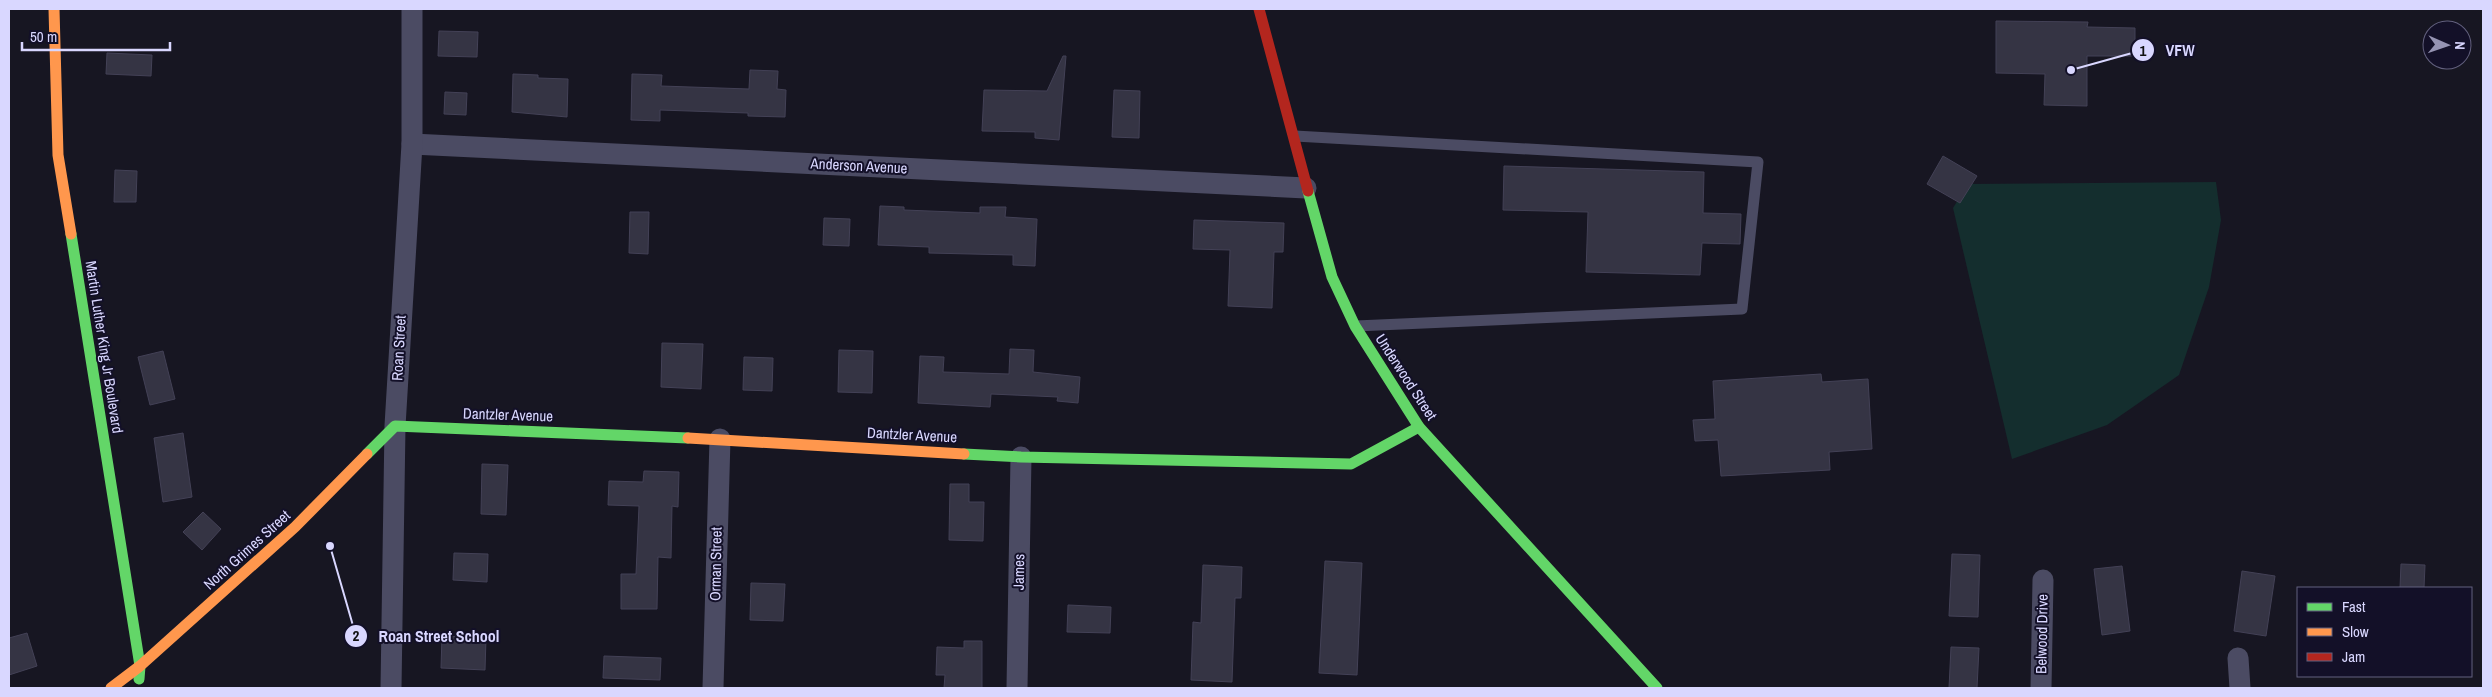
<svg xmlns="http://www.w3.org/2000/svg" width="2492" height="697" font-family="'Archivo Narrow',sans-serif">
<rect width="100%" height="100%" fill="#171622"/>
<!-- green -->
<polygon fill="#142e2e" points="2216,182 2221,220 2209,287 2179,375 2107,425 2012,459 1953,208 1968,184"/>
<!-- building -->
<g fill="#353444" stroke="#434156">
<polygon points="1996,21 2088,22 2087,27 2135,28 2135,56 2087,56 2087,106 2044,105 2045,74 1996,73"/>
<polygon points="439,31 478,32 477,57 438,56"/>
<polygon points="107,53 152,55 151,76 106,74"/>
<polygon points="1063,56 1066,56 1059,140 1035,138 1035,132 982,131 984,90 1047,91"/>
<polygon points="750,70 778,71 777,89 786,90 785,117 748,116 748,113 660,110 660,121 631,120 632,74 662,75 661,86 749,89"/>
<polygon points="513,74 538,75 538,78 568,79 567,117 512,112"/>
<polygon points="1114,90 1140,91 1139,138 1112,137"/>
<polygon points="445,92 467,93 466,115 444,114"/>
<polygon points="1943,156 1977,176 1960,203 1927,184"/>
<polygon points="1504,166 1704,172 1703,213 1741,214 1740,244 1702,243 1700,275 1586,272 1588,212 1503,210"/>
<polygon points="115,170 137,171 136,202 114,202"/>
<polygon points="880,206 904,207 904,210 980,213 980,207 1006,207 1005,217 1037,219 1035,266 1013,265 1013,255 929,253 929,247 878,245"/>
<polygon points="630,212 649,212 648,254 629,253"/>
<polygon points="824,218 850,219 849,246 823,245"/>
<polygon points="1194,220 1284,223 1283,252 1274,252 1272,308 1228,306 1230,250 1193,249"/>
<polygon points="662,343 703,344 701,389 661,387"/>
<polygon points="1010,349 1034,350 1033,372 1080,377 1078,403 1057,401 1058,397 991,394 990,407 918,403 920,356 944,357 943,372 1009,374"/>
<polygon points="839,350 873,351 872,393 838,392"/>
<polygon points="163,351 175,399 150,405 138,357"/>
<polygon points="744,357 773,358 772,391 743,390"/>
<polygon points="1821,374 1822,382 1868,379 1872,449 1829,452 1830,470 1721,476 1718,440 1695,441 1693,420 1715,419 1713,381"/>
<polygon points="183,433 192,497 163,502 154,438"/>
<polygon points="482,464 508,465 506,515 481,514"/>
<polygon points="644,471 679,472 678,507 672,506 671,558 658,557 657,609 621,609 621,574 636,574 639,506 608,505 609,481 643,482"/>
<polygon points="950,484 969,484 969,502 984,502 983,541 949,540"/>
<polygon points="203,512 221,529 202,550 183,532"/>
<polygon points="454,553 488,554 487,582 453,580"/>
<polygon points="1952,554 1980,555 1978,617 1949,616"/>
<polygon points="1325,561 1362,563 1357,675 1319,673"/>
<polygon points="2401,564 2425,565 2424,588 2400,588"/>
<polygon points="1203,565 1242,567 1241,598 1235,598 1232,682 1191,680 1193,622 1201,623"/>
<polygon points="2122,566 2130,631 2102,635 2094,569"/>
<polygon points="2242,571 2275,576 2266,636 2234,631"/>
<polygon points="751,583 785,584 783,621 750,620"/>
<polygon points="1068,605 1111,607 1110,633 1067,632"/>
<polygon points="27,633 37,666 9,675 9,638"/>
<polygon points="442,636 486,638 485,670 441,668"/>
<polygon points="964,641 982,641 982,688 944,688 945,675 936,675 937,647 964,648"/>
<polygon points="1951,647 1979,648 1977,688 1949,688"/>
<polygon points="604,656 661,658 660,680 603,678"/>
</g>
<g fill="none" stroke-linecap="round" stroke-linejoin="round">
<!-- lane -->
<polyline stroke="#4b4b63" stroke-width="11" points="1295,136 1758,162 1742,309 1356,326"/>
<!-- street -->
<g stroke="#4b4b63" stroke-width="21">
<polyline points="412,144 1306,188"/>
<polyline points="2238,658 2240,688"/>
<polyline points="391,688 395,426 412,144 412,9"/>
<polyline points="713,688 720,439"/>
<polyline points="1017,688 1021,457"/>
<polyline points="2041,688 2043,580"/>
</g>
<!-- fast -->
<g stroke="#63d668" stroke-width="11">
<polyline points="1308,191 1332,277 1355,326 1419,427 1657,688"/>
<polyline points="71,234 140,666 139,679"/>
<polyline points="367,454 395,426 688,438"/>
<polyline points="964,454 1021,457 1351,464 1419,427"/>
</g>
<!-- slow -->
<g stroke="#ff974d" stroke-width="11">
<polyline points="54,9 58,155 71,234"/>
<polyline points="688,438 964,454"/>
<polyline points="111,688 140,666 295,527 367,454"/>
</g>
<!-- jam -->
<polyline stroke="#b3261e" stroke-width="11" points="1259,9 1308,191"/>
</g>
<g text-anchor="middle" stroke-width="4" stroke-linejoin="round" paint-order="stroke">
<!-- street labels -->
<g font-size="15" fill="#d9d7ff" stroke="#131028">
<text transform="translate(859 166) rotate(3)" y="5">Anderson Avenue</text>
<text transform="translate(104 347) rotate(81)" y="5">Martin Luther King Jr Boulevard</text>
<text transform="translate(399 348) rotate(-87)" y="5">Roan Street</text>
<text transform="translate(1406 377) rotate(57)" y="5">Underwood Street</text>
<text transform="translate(508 415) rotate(2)" y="5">Dantzler Avenue</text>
<text transform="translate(912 435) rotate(3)" y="5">Dantzler Avenue</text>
<text transform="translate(247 550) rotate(-42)" y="5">North Grimes Street</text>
<text transform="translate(716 564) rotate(-89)" y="5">Orman Street</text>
<text transform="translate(1019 572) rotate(-89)" y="5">James</text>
<text transform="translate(2042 634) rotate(-89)" y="5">Belwood Drive</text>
</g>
</g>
<!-- callouts -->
<path fill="none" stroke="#d9d7ff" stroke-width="2" d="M2071 70L2143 50M330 546L356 636"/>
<g fill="#d9d7ff" stroke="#131028" stroke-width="2">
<circle cx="2071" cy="70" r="5"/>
<circle cx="330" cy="546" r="5"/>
<circle cx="2143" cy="50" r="12"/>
<circle cx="356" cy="636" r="12"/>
</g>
<g font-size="15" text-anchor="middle" font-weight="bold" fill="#111">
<text x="2143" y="56">1</text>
<text x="356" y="641">2</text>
</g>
<g font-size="16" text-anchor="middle" font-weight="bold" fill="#d9d7ff" stroke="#131028" stroke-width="4" stroke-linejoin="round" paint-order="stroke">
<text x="2180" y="56">VFW</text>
<text x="439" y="642">Roan Street School</text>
</g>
<!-- border -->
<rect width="2492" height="697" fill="none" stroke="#d9d7ff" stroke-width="20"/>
<!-- legend -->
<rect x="2297" y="587" width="175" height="90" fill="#131028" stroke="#62607e"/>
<rect x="2307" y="603" width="25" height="8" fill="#63d668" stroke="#62607e"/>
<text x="2342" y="612" font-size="15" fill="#d9d7ff">Fast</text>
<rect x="2307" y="628" width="25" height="8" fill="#ff974d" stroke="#62607e"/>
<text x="2342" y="637" font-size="15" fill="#d9d7ff">Slow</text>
<rect x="2307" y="653" width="25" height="8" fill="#b3261e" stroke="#62607e"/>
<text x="2342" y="662" font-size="15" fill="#d9d7ff">Jam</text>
<!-- north arrow -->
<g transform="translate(2447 45) rotate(92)"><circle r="24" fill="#131028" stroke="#62607e"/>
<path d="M0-4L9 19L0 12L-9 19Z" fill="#9593b2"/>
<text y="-8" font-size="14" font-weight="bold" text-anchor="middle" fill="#d9d7ff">N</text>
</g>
<!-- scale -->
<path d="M22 42v8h148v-8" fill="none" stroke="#d9d7ff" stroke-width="2.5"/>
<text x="30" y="42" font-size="15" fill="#d9d7ff" stroke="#131028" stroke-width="4" paint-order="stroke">50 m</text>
</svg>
